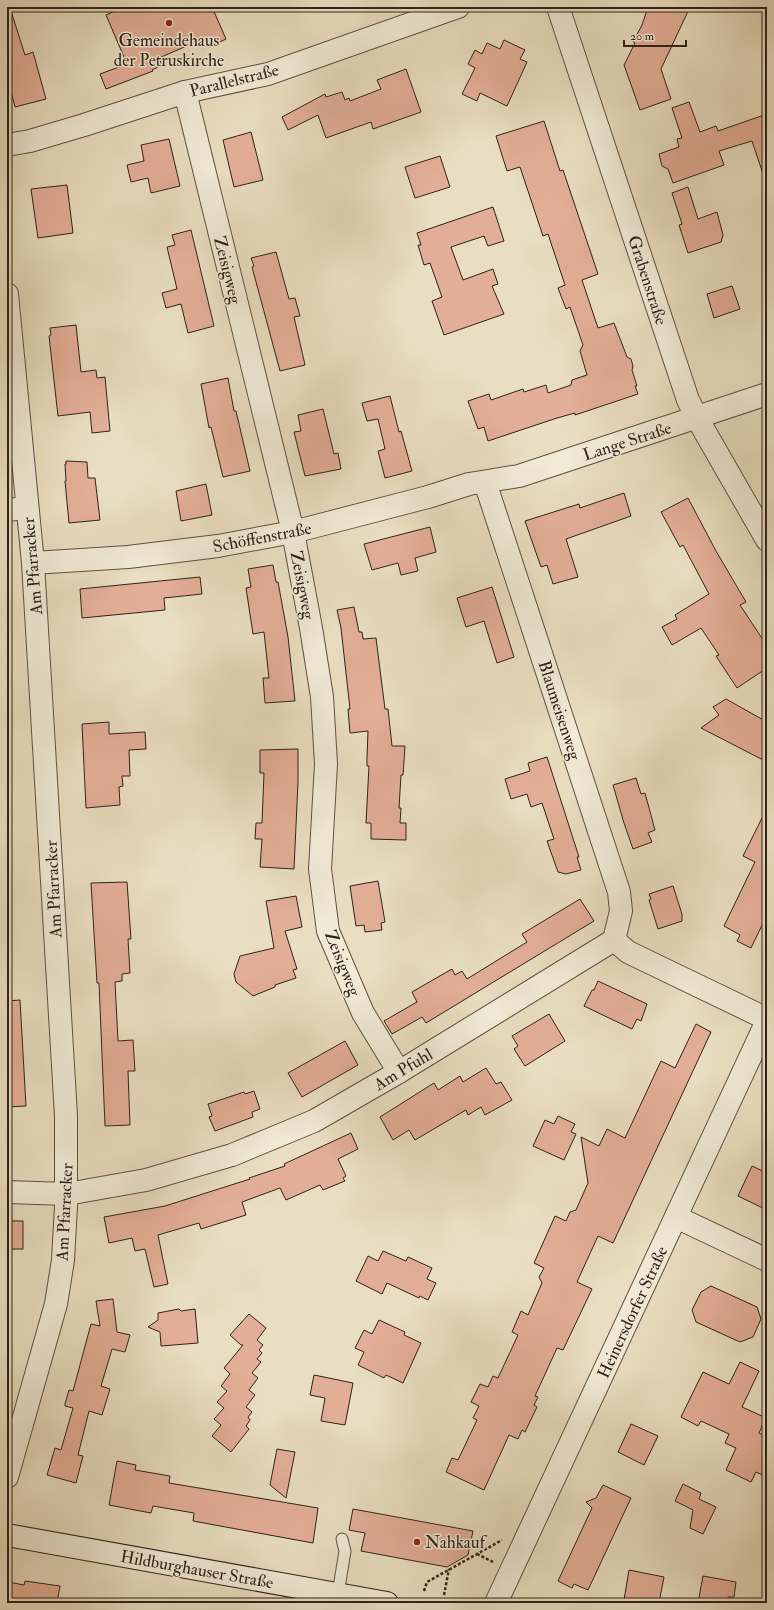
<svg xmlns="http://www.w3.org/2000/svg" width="774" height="1610" font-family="'IM FELL Double Pica',serif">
<rect width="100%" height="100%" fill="#e9dec0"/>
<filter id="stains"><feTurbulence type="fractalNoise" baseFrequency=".005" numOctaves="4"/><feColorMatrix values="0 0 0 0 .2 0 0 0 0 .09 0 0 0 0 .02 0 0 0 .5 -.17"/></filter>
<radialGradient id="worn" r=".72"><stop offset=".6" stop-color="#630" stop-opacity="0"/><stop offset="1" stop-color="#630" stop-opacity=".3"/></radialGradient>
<!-- building -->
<g fill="#e3ae97" stroke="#2f221a">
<polygon points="123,7 212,7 226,39 209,47 205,38 159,58 162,65 152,70 153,71 106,89 100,74 127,64 106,15"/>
<polygon points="648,7 690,7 661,69 671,99 640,110 624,65 635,43 633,42 642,25"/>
<polygon points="7,11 11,11 25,55 33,52 46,99 15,107 7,76"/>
<polygon points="504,40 525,50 520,59 527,62 507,106 480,93 477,101 462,94 475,68 468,64 475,50 482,54 487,43 500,49"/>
<polygon points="406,69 421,112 373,129 371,122 326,138 318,115 288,130 282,117 325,94 326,97 342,92 345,100 349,98 350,101 381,89 377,80"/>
<polygon points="689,102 700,132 716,126 718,131 767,114 767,177 764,177 752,141 719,151 724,165 673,183 668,169 662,166 659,154 679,147 677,139 682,138 672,108"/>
<polygon points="544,121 560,171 563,170 598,274 582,280 598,328 614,323 627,357 631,359 633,366 632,370 637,386 635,386 638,394 575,415 575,413 557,418 488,441 484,427 478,429 468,401 489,394 491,400 523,389 524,392 546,385 548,393 571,385 572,380 587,375 580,351 583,345 570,307 566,309 558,288 565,285 548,234 543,236 520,167 507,171 496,136"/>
<polygon points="251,132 263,180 234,187 223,140"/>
<polygon points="169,139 180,186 151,193 148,178 131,182 127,165 144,161 141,145"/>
<polygon points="440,156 450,187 415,198 405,167"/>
<polygon points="67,185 73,233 38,238 31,189"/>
<polygon points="688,187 698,219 717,212 723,235 721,242 688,253 679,225 682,224 672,193"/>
<polygon points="493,207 504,241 488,246 484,236 451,247 463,280 493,269 498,284 492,286 504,314 444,335 432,301 442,297 430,263 424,265 418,245 421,245 417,233"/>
<polygon points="191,230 214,326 188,333 181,304 166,308 162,293 177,289 167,247 175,245 172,235"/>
<polygon points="276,252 289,299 295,298 300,316 294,317 305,365 280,371 252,267 254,266 251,258"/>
<polygon points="732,286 740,309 714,318 707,294"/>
<polygon points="76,325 81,372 96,370 97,378 105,377 110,431 92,433 90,412 58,416 49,336 51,335 50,328"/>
<polygon points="228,378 234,411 236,411 250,471 223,477 211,427 209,428 201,384"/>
<polygon points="390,396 399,432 401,431 412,471 385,478 378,451 385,449 378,419 367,421 362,403"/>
<polygon points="323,409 334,454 338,453 341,469 305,476 294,432 301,431 298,415"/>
<polygon points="66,461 87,462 88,478 95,478 100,520 69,523 65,481 66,481 65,464 66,464"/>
<polygon points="206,484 212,515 181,521 176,491"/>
<polygon points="624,493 631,516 566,539 578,577 553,584 547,565 541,567 525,521 579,504 580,508"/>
<polygon points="688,498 716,551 746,602 740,605 767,646 767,668 737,688 716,656 719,655 701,628 672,645 662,627 677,619 675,615 709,594 683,545 680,547 661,512"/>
<polygon points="430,527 436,552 415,558 418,571 401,575 398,563 372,570 364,544"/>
<polygon points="273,565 276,582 278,582 288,637 295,701 265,703 263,678 269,678 264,632 253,634 246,588 251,587 248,569"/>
<polygon points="200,577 202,594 164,598 165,610 82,618 80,589"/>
<polygon points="492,587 514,657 497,663 484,621 466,627 457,598"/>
<polygon points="354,607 359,632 362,632 363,639 376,638 385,709 388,709 392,746 405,746 403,775 401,775 399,808 401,808 400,823 406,823 406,840 371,839 371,823 366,823 369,766 367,766 367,758 368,731 350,733 348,709 350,709 341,628 337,610"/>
<polygon points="726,699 767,722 767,762 701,728 719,715 713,707"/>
<polygon points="109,722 109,734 145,732 146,749 129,750 130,776 122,776 123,786 119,787 120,805 86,808 82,724"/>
<polygon points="298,749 298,782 294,869 260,867 262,839 255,839 256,823 262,823 264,773 260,773 260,750"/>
<polygon points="547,757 579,857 577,857 581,870 566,874 558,872 547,841 554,839 542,803 531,807 527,794 511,799 505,779 530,771 528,763"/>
<polygon points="636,778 641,794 645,793 655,830 648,833 652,842 633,849 624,823 613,785"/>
<polygon points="767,808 767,915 751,948 737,941 740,935 724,926 755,862 743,856"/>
<polygon points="378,881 385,922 381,923 382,930 365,932 364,925 356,926 350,886"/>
<polygon points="127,882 131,939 128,939 130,973 122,974 122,981 115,982 118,1041 133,1040 135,1071 128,1071 130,1125 105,1126 99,983 97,983 91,883"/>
<polygon points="673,886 682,914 682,921 658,929 649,900 651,899 649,894"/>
<polygon points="296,896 302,927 285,931 297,969 293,970 296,978 275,985 275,987 253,996 236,982 234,974 240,956 274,948 266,901"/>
<polygon points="580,899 594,921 426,1023 422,1017 392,1034 384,1021 417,1002 412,992 452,969 455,975 462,971 467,979 527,942 522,934"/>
<polygon points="598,981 647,1004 641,1021 637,1019 632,1029 584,1006 592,990 594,990"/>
<polygon points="20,1000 26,1106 7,1107 7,1001"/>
<polygon points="549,1014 565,1041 525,1066 514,1049 518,1046 512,1036"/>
<polygon points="696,1024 711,1032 613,1243 598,1236 587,1260 577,1282 592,1289 563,1350 557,1348 535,1396 538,1397 534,1405 537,1407 525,1432 522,1430 518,1439 509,1435 484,1490 446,1472 452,1458 458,1460 477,1420 473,1418 479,1406 471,1402 480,1384 488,1387 493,1376 498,1378 518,1335 512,1332 521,1311 528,1315 542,1283 539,1277 544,1268 534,1263 555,1216 566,1221 570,1212 576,1210 588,1183 581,1137 599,1146 607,1129 625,1138 661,1061 675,1068"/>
<polygon points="345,1041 358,1065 302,1097 288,1073"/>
<polygon points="486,1068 496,1084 501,1082 512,1100 485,1115 481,1107 468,1115 466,1110 415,1140 409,1130 393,1140 380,1117 434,1083 438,1090 460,1076 463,1082"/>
<polygon points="254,1091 260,1109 252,1112 253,1117 215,1131 209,1117 212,1116 208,1104 244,1092 245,1094"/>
<polygon points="558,1116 575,1124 571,1132 576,1134 564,1160 533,1146 545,1120 554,1124"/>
<polygon points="351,1133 358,1149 338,1159 346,1176 343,1178 345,1181 323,1190 320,1185 286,1200 280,1188 242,1202 246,1215 201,1229 199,1223 158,1235 168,1284 154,1287 145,1249 135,1251 132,1238 109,1243 104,1217 165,1206 250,1179 249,1178 285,1166 284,1164"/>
<polygon points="752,1166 767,1173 767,1210 738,1196"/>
<rect x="7" y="1221" width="16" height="28"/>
<polygon points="383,1251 406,1261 408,1257 432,1268 427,1279 436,1283 428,1300 420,1296 419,1298 387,1283 382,1294 356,1281 368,1256 378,1261"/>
<polygon points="711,1286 757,1307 761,1319 753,1337 740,1342 696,1322 692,1310 701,1292"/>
<polygon points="113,1299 117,1332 130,1335 125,1352 112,1349 101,1386 110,1389 102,1415 89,1411 78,1455 83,1456 76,1483 47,1475 55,1448 61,1450 73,1408 65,1406 65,1404 69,1390 73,1391 91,1324 100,1326 96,1301"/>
<polygon points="179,1309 181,1311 195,1309 198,1343 161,1346 160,1332 148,1327 158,1320 158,1313"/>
<polygon points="249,1314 266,1328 257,1340 263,1345 259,1350 262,1353 257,1359 261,1362 252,1373 258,1378 249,1390 255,1395 246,1407 252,1412 248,1417 250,1420 246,1426 249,1429 231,1452 212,1436 221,1425 214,1419 224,1408 217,1402 227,1391 221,1386 230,1374 224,1368 243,1345 241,1345 230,1335"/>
<polygon points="379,1320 405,1332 404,1335 421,1343 403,1383 386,1375 384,1378 358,1365 364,1352 355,1348 364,1330 372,1334"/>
<polygon points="740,1362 759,1371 742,1407 766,1418 759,1433 767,1437 767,1477 756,1472 751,1482 726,1470 736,1448 725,1443 729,1434 701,1421 698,1426 681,1417 703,1372 729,1384"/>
<polygon points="314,1375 353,1383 345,1425 321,1421 325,1398 310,1395"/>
<polygon points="631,1424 658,1436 644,1465 618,1452"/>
<polygon points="277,1449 295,1452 286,1498 270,1485"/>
<polygon points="117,1461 136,1465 135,1470 170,1476 169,1483 318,1508 313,1543 193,1521 194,1513 153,1506 151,1513 109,1505"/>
<polygon points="683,1484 701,1493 699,1499 716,1507 703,1534 690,1528 693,1510 675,1501"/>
<polygon points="603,1485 631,1498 588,1590 574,1584 572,1588 558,1581 592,1508 586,1502 596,1498"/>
<polygon points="353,1509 473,1531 468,1555 447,1567 361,1551 365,1533 349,1530"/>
<polygon points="629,1570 664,1577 659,1603 641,1603 624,1600"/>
<polygon points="703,1576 736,1582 734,1597 728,1597 727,1603 698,1603"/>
<polygon points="25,1581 60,1586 57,1603 7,1603 9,1582 24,1585"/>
</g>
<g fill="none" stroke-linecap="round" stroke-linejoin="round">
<defs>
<polyline id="lane" points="338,1594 345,1551 342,1539"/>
<g id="street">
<polyline points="558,7 688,400 697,418 767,540"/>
<polyline points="185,92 293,532 311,628 322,697 326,764 320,869 328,931 363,1013 399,1072"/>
<polyline points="7,145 30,141 84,125 185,92 268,74 458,7"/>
<polyline points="7,294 33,563 66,1116 66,1206 63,1260 56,1304 7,1477"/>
<polyline points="485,482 619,892 621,911 614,940"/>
<polyline points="7,510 27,508"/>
<polyline points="33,563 128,557 218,546 293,532 428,497 469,484 519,476 767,394"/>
<polyline points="614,940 628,952 767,1019"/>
<polyline points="7,1192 67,1194 146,1180 232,1155 314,1121 399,1072 614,940"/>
<polyline points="676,1217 767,1260"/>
<polyline points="496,1603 767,1021"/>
</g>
<polyline id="secondary" points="7,1535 387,1603"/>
</defs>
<!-- lane casing -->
<use href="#lane" stroke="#5e5144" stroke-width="13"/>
<!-- street casing -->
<use href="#street" stroke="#5e5144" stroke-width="24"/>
<!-- secondary casing -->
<use href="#secondary" stroke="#2f221a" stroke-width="24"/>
<!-- path -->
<g stroke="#2f221a" stroke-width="2.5" stroke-dasharray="3 2" stroke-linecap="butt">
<polyline points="477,1554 493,1562"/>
<polyline points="424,1591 427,1582 502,1540"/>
<polyline points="444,1595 449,1569"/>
<polyline points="460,1603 461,1599"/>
</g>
<!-- lane -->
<use href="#lane" stroke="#f1ead6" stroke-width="11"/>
<!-- street -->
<use href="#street" stroke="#f1ead6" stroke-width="22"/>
<!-- secondary -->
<use href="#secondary" stroke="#f1ead6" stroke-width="22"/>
</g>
<!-- markers -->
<g fill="#8f2418" stroke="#f1ead6" stroke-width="1.5">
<circle cx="169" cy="23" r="4"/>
<circle cx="417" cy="1542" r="4"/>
</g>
<g text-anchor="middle" stroke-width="3" stroke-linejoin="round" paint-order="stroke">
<!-- poi labels -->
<g font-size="17" fill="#2f221a" stroke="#f1ead6">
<text x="169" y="46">Gemeindehaus<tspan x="169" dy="20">der Petruskirche</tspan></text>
<text x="425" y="1548" text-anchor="start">Nahkauf</text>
</g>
<!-- street labels -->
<g font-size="17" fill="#2f221a" stroke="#f1ead6">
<text transform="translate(234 80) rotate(-14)" y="6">Parallelstraße</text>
<text transform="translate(228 270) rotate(76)" y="6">Zeisigweg</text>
<text transform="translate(648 280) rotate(72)" y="6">Grabenstraße</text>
<text transform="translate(627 441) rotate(-18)" y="6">Lange Straße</text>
<text transform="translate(262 537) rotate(-11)" y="6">Schöffenstraße</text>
<text transform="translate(32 566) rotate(-95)" y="6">Am Pfarracker</text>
<text transform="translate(303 585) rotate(79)" y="6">Zeisigweg</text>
<text transform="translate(560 710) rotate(72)" y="6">Blaumeisenweg</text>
<text transform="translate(53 889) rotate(-93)" y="6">Am Pfarracker</text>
<text transform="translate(343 963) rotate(68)" y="6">Zeisigweg</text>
<text transform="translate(403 1069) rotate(-31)" y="6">Am Pfuhl</text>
<text transform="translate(64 1212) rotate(-87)" y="6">Am Pfarracker</text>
<text transform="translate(632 1312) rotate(-65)" y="6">Heinersdorfer Straße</text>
<text transform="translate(197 1569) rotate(10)" y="6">Hildburghauser Straße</text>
</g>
</g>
<!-- margin -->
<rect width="774" height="1610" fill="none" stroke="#e9dec0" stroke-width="24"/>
<rect x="8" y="8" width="758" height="1594" fill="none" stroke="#2f221a" stroke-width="2"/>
<rect x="12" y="12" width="750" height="1586" fill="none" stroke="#2f221a"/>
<!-- scale -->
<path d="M624 40v6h62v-6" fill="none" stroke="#2f221a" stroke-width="2"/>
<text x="630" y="40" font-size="12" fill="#2f221a" stroke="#f1ead6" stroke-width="3" paint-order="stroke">20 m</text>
<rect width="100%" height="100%" filter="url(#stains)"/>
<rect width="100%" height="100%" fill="url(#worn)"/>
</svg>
